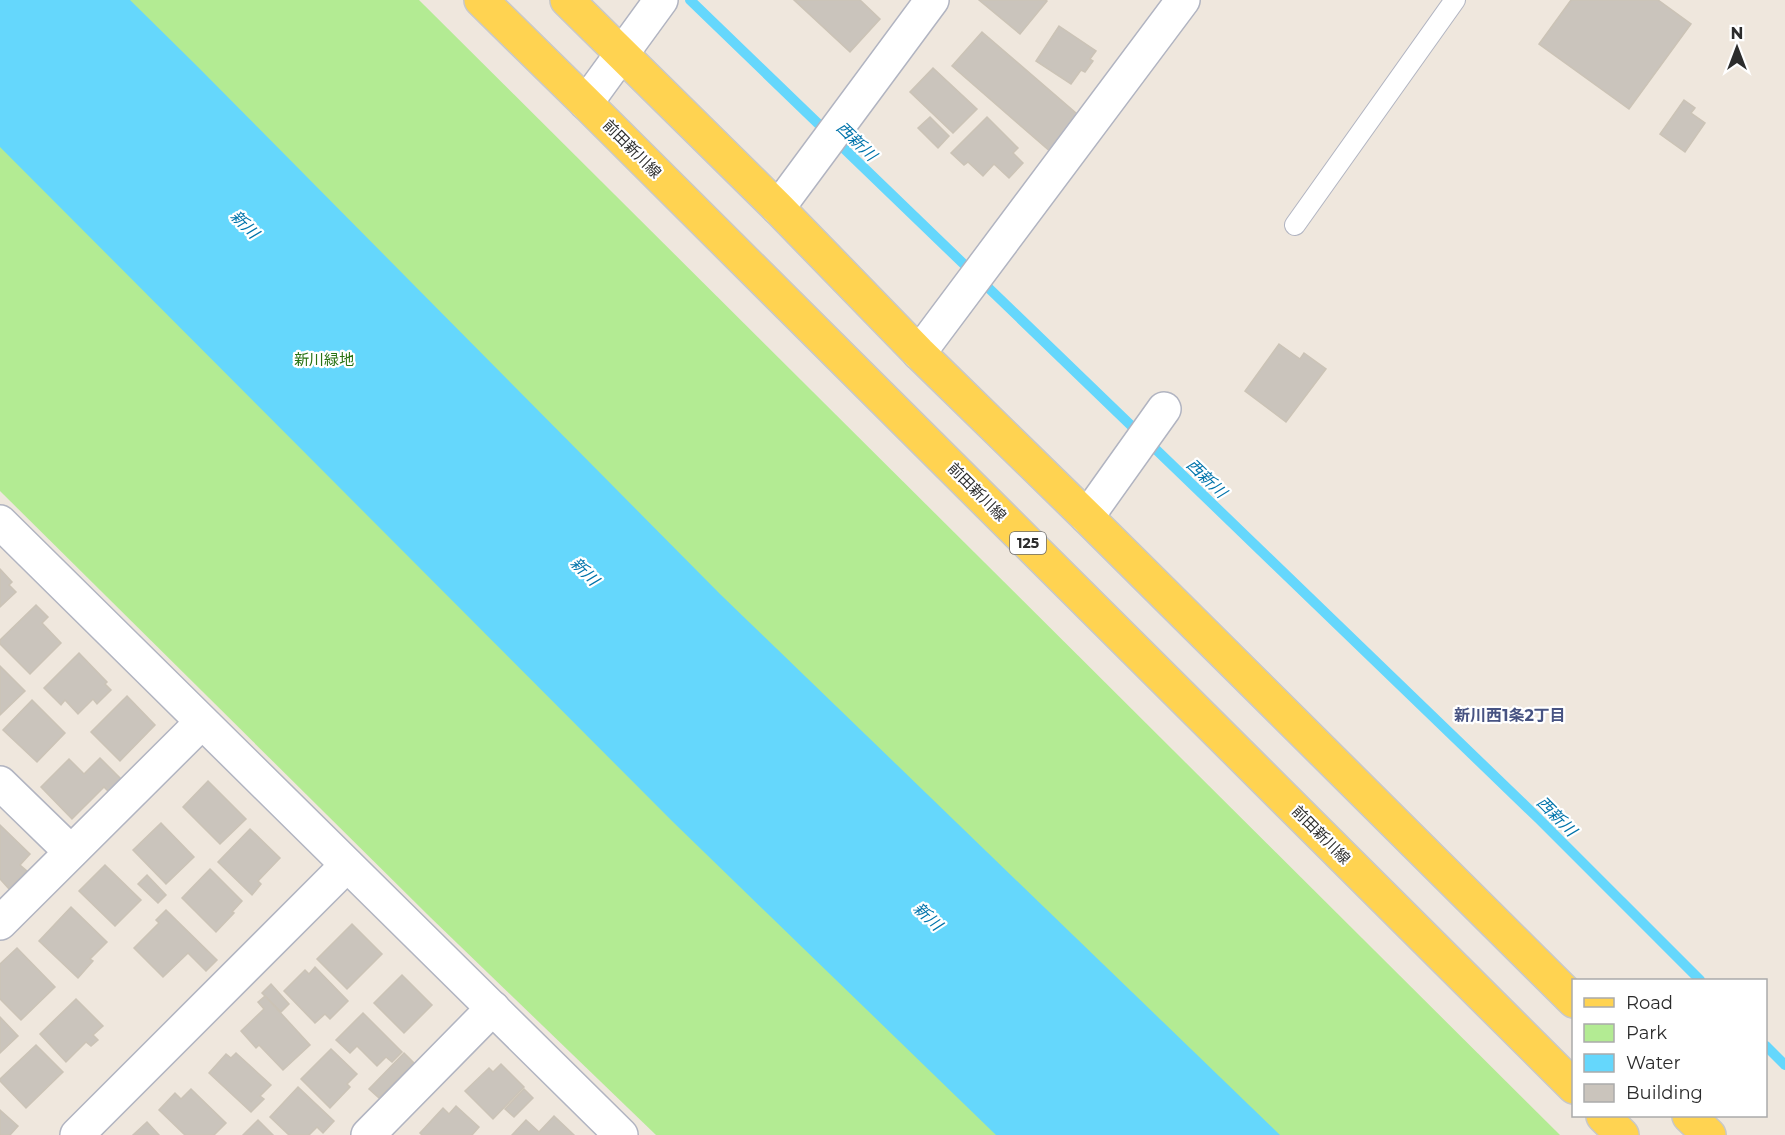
<svg xmlns="http://www.w3.org/2000/svg" width="1785" height="1135" font-family="Montserrat,'Noto Sans JP',sans-serif">
<rect width="100%" height="100%" fill="#efe7dd"/>
<!-- green -->
<polygon fill="#b3eb93" points="0,0 419,0 1560,1135 656,1135 430,917 0,491"/>
<!-- water -->
<polygon fill="#65d7fc" points="0,0 130,0 198,67 720,594 1280,1135 996,1135 672,821 0,147"/>
<g fill="none" stroke-linecap="round" stroke-linejoin="round">
<!-- stream -->
<g stroke="#65d7fc" stroke-width="10">
<polyline points="690,0 1539,819 1700,980"/>
<polyline points="1766,1046 1785,1065"/>
</g>
</g>
<!-- building -->
<g fill="#cac4bc" stroke="#cbc3b6" stroke-width="1.5">
<polygon points="794,0 860,0 880,19 850,52"/>
<polygon points="979,0 1046,0 1047,1 1020,34"/>
<polygon points="1571,0 1658,0 1691,24 1629,109 1539,44"/>
<polygon points="1059,26 1096,51 1090,59 1093,61 1085,72 1081,70 1071,84 1036,61"/>
<polygon points="982,32 1083,119 1052,153 952,66"/>
<polygon points="933,68 977,109 953,133 910,92"/>
<polygon points="1684,100 1695,108 1691,113 1705,123 1685,152 1660,134"/>
<polygon points="930,117 949,136 938,148 918,128"/>
<polygon points="987,117 1018,148 1013,153 1023,163 1009,178 994,164 983,176 968,162 964,165 951,153"/>
<polygon points="1279,344 1300,359 1304,353 1326,369 1286,422 1245,391"/>
<polygon points="0,569 12,582 9,585 16,592 0,607"/>
<polygon points="36,605 48,617 42,623 61,643 30,674 0,644 0,640"/>
<polygon points="79,653 107,682 105,684 111,690 97,704 93,699 78,714 65,700 61,705 44,688"/>
<polygon points="0,666 25,691 0,715"/>
<polygon points="127,696 155,725 120,761 91,732"/>
<polygon points="32,700 65,733 37,762 3,730"/>
<polygon points="100,758 121,779 108,791 104,787 72,819 41,787 69,759 84,774"/>
<polygon points="208,781 246,819 220,844 183,807"/>
<polygon points="161,823 194,857 166,884 133,850"/>
<polygon points="0,825 30,854 20,865 27,871 9,889 0,879"/>
<polygon points="250,829 280,858 258,881 261,884 252,895 218,862"/>
<polygon points="105,865 141,900 115,926 79,891"/>
<polygon points="210,869 242,901 232,912 234,913 216,932 182,898"/>
<polygon points="147,875 166,895 158,903 138,884"/>
<polygon points="71,907 107,942 90,959 93,961 78,978 39,941"/>
<polygon points="166,910 217,960 206,971 188,953 163,977 134,948 159,923 156,920"/>
<polygon points="352,924 382,954 347,989 317,959"/>
<polygon points="17,948 55,987 21,1020 0,999 0,964"/>
<polygon points="315,967 348,1001 330,1019 325,1014 315,1023 284,991 305,970 309,974"/>
<polygon points="402,975 432,1005 404,1033 374,1003"/>
<polygon points="271,984 289,1004 281,1012 262,993"/>
<polygon points="265,996 310,1045 283,1070 259,1045 256,1048 241,1031 264,1009 258,1002"/>
<polygon points="76,999 103,1026 93,1035 98,1040 91,1046 86,1042 66,1062 40,1034"/>
<polygon points="363,1013 402,1052 392,1062 386,1057 377,1066 357,1046 350,1053 336,1040"/>
<polygon points="0,1017 18,1036 0,1053"/>
<polygon points="36,1045 63,1072 26,1108 0,1081 0,1079"/>
<polygon points="331,1049 357,1074 347,1084 350,1087 330,1108 301,1079"/>
<polygon points="236,1053 271,1085 260,1096 264,1099 251,1112 209,1073 226,1054 231,1058"/>
<polygon points="404,1053 414,1063 379,1098 369,1089"/>
<polygon points="501,1064 524,1087 493,1119 465,1091 489,1068 493,1072"/>
<polygon points="298,1087 334,1121 323,1133 317,1127 309,1135 289,1135 270,1117"/>
<polygon points="191,1089 226,1123 214,1135 185,1135 159,1110 175,1093 181,1099"/>
<polygon points="524,1089 533,1098 514,1117 505,1109"/>
<polygon points="456,1106 479,1127 472,1135 422,1135 420,1133 443,1108 449,1114"/>
<polygon points="0,1110 18,1126 10,1135 0,1135"/>
<polygon points="554,1116 574,1135 512,1135 526,1120 539,1132"/>
<polygon points="258,1120 273,1135 243,1135"/>
<polygon points="147,1122 159,1135 133,1135"/>
</g>
<g fill="none" stroke-linecap="round" stroke-linejoin="round">
<defs>
<polyline id="service" points="1295,225 1455,0"/>
<g id="minor">
<polyline points="586,103 661,0"/>
<polyline points="778,208 932,0"/>
<polyline points="919,353 1183,0"/>
<polyline points="1087,517 1164,409"/>
<polyline points="0,522 621,1135"/>
<polyline points="0,783 71,852"/>
<polyline points="0,923 202,722"/>
<polyline points="77,1135 347,865"/>
<polyline points="368,1135 493,1008"/>
</g>
<g id="primary">
<polyline points="481,0 586,103 1574,1087"/>
<polyline points="567,0 778,208 919,353 1087,517 1574,1001"/>
<polyline points="1603,1116 1622,1135"/>
<polyline points="1689,1116 1709,1135"/>
</g>
</defs>
<!-- service casing -->
<use href="#service" stroke="#b1b4c1" stroke-width="22"/>
<!-- minor casing -->
<use href="#minor" stroke="#b1b4c1" stroke-width="36"/>
<!-- primary casing -->
<use href="#primary" stroke="#c8c8c8" stroke-width="36"/>
<!-- service -->
<use href="#service" stroke="#fff" stroke-width="20"/>
<!-- minor -->
<use href="#minor" stroke="#fff" stroke-width="33"/>
<!-- primary -->
<use href="#primary" stroke="#ffd351" stroke-width="33"/>
</g>
<g text-anchor="middle" stroke-width="4.5" stroke-linejoin="round" paint-order="stroke">
<!-- shield labels -->
<rect fill="#fff" stroke="#6b6b6b" stroke-width="1.5" x="1010" y="532" width="36" height="22" rx="4.5"/>
<g font-size="14" font-weight="bold" fill="#2c2c2c">
<text x="1028" y="548">125</text>
</g>
<!-- street labels -->
<g font-size="15" fill="#2c2c2c" stroke="#fff">
<text transform="translate(632 149) rotate(45)" y="5">前田新川線</text>
<text transform="translate(977 492) rotate(45)" y="5">前田新川線</text>
<text transform="translate(1321 835) rotate(45)" y="5">前田新川線</text>
</g>
<!-- park labels -->
<g font-size="15" fill="#287213" stroke="#fff">
<text x="324" y="365">新川緑地</text>
</g>
<!-- water labels -->
<g font-size="16" font-style="italic" fill="#0074ab" stroke="#fff">
<text transform="translate(857 141) rotate(44)" y="6">西新川</text>
<text transform="translate(245 224) rotate(45)" y="6">新川</text>
<text transform="translate(1207 478) rotate(44)" y="6">西新川</text>
<text transform="translate(585 571) rotate(45)" y="6">新川</text>
<text transform="translate(1557 816) rotate(45)" y="6">西新川</text>
<text transform="translate(928 916) rotate(43)" y="6">新川</text>
</g>
<!-- neighbourhood labels -->
<g font-size="16" font-weight="bold" fill="#475382" stroke="#fff">
<text x="1510" y="721">新川西1条2丁目</text>
</g>
</g>
<!-- legend -->
<rect x="1572" y="979" width="195" height="138" fill="#ffffff" stroke="#ababab" stroke-width="1.5"/>
<rect x="1584" y="998" width="30" height="9" fill="#ffd351" stroke="#ababab" stroke-width="1.5"/>
<text x="1626" y="1009" font-size="18" fill="#2c2c2c">Road</text>
<rect x="1584" y="1024" width="30" height="18" fill="#b3eb93" stroke="#ababab" stroke-width="1.5"/>
<text x="1626" y="1039" font-size="18" fill="#2c2c2c">Park</text>
<rect x="1584" y="1054" width="30" height="18" fill="#65d7fc" stroke="#ababab" stroke-width="1.5"/>
<text x="1626" y="1069" font-size="18" fill="#2c2c2c">Water</text>
<rect x="1584" y="1084" width="30" height="18" fill="#cac4bc" stroke="#ababab" stroke-width="1.5"/>
<text x="1626" y="1099" font-size="18" fill="#2c2c2c">Building</text>
<!-- north arrow -->
<g transform="translate(1737 48)" stroke="#ffffff" stroke-width="4.5" paint-order="stroke">
<path d="M0-4.5L10 22L0 15L-10 22Z" fill="#2c2c2c"/>
<text y="-9" font-size="16" font-weight="bold" text-anchor="middle" fill="#2c2c2c">N</text>
</g>
</svg>
